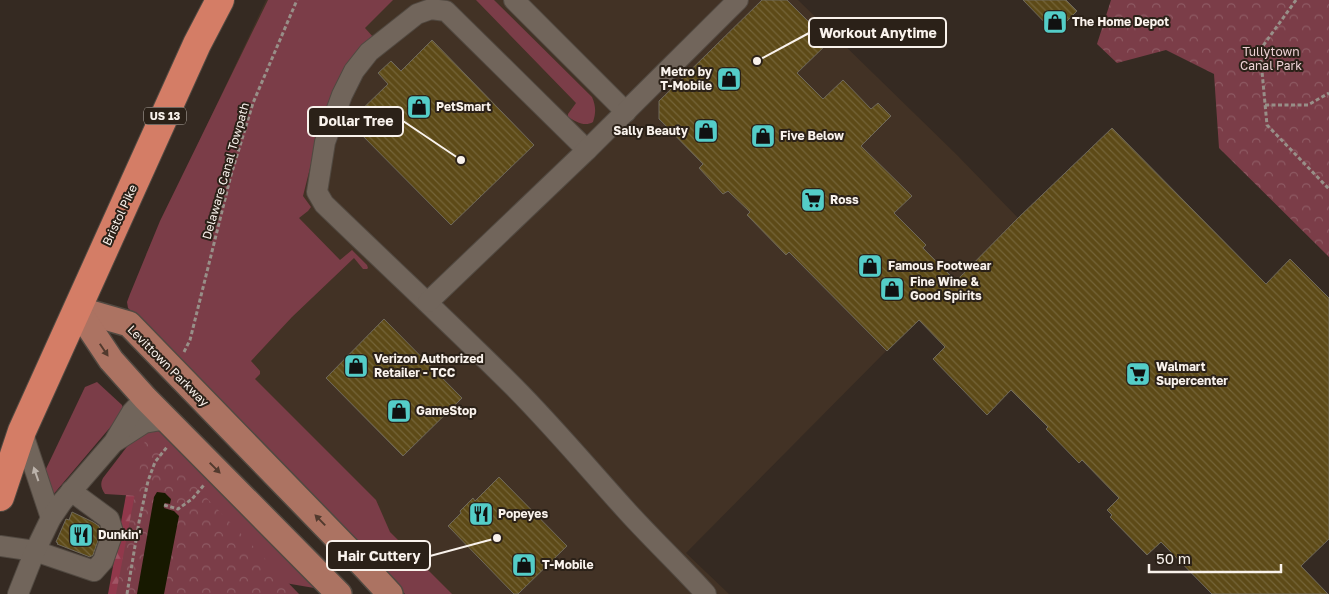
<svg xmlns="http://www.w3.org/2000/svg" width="1329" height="594" font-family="'Golos Text',sans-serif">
<defs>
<pattern id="forest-firs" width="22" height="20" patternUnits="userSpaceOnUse" patternTransform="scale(1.25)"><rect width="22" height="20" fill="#91384b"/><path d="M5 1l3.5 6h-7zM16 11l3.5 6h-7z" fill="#a15565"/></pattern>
<pattern id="park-crowns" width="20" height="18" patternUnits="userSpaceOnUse" patternTransform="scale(1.25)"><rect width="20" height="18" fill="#7b3d48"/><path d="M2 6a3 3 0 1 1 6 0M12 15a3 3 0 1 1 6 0" fill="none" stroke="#8e5a63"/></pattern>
<pattern id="building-back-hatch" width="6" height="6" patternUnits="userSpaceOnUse" patternTransform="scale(1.25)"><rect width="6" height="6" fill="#5d4a17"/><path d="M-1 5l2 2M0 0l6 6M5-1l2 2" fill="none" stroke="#756539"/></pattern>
</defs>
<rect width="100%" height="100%" fill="#352a22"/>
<!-- built -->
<polygon fill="#423225" points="266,0 798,0 957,155 1018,218 686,553 729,594 430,594 146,254"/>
<!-- grass -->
<g fill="#7b3d48">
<path d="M268 0H393L365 28 374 38 340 81 322 120 303 196 311 207 308 211 299 218 340 260 352 250 367 265 368 268 367 269H363L354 258 292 317 251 361 260 371V374L255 379 376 500 390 532 452 594H405C315 496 222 402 128 308L127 302 130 294 160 221Z"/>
<path d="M476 0H494L592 97C596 106 596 113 593 122 585 127 576 122 568 117V114L576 103Z"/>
<polygon points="97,382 122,405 124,411 52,496 44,473 85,387"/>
<path d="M165 430 320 589 279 582 154 497 105 494C101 488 100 484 103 478L139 431Z"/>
</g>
<!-- forest -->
<polygon fill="url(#forest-firs)" points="126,495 154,497 137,594 108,594"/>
<!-- park -->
<g fill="url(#park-crowns)">
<polygon points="1111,0 1329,0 1329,257 1219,148 1214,74 1166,50 1117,63 1097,44"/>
<polygon points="146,435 299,594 116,594"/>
</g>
<!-- water -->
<polygon fill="#171900" points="157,492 165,493 171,499 170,504 165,503 164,508 174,511 179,516 164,594 137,594 154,497"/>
<!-- building -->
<g fill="url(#building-back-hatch)" stroke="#6f695b">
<polygon points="762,0 787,0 829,42 797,73 823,99 843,80 871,109 878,103 891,116 861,146 912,196 894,213 926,245 923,248 956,281 1018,218 1112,128 1266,284 1290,259 1329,298 1329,539 1301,566 1328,594 1212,594 1161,542 1147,555 1110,517 1112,515 1107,510 1119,498 1082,460 1079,463 1046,429 1048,427 1011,390 987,415 933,359 945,347 919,320 887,351 789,252 786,255 747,215 750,212 728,191 723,194 699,168 703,164 659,119 659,101"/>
<polygon points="1023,0 1066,0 1077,11 1055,33"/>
<polygon points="432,40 534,145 451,225 349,122 388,84 378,73 391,61 401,71"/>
<polygon points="384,319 462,398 403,456 326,378"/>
<polygon points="499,477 567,546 518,594 514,594 448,526 461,513 460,511 473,498 475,501"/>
<polygon points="72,512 93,522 99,526 101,532 93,555 90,557 57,544 58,543 56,542 66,519 69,520"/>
</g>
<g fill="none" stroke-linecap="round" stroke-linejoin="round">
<defs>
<g id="minor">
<polyline points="514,0 626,112"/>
<path d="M587 150 446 11 431 9 417 14 369 52 354 71 342 95 325 142 317 192 324 204C387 265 451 324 513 386 552 425 588 468 625 509 651 538 680 565 706 594"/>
<polyline points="428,302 587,150 738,0"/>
<polyline points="22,431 51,518"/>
<polyline points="116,441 144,423 167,419"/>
<polyline points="0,546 35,551 94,571 103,561 113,532 109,519 71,491"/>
<polyline points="18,594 35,551 51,518 62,502 114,442 132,412 145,398"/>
</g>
<g id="major">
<polyline points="77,309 129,324 366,568 390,594"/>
<polyline points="77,309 111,360 145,398 339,594"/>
</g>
<polyline id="highway" points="0,497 22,431 197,44 220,0"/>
</defs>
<!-- minor casing -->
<use href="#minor" stroke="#514941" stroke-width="22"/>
<!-- major casing -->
<use href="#major" stroke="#514941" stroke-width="28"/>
<!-- highway casing -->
<use href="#highway" stroke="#514941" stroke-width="30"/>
<!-- path -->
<g stroke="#988f88" stroke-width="3" stroke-dasharray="4 2.5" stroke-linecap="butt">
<polyline points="1296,0 1260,50 1267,125 1329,189"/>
<polyline points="1265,105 1308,105 1329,93"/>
<polyline points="184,352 190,340 231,175 253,103 297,0"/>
<polyline points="164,505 178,509 192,499 204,485"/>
<polyline points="127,594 139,522 148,481 155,462 167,447"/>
</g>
<!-- minor -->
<use href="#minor" stroke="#71655b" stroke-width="20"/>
<!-- major -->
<use href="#major" stroke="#ac7362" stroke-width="25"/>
<!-- highway -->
<use href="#highway" stroke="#d47d66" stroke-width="28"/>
</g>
<!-- one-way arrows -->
<defs><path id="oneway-solid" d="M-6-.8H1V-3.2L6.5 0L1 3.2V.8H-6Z" transform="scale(1.25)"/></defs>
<g fill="#523a2e">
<use href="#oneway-solid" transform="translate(104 350) rotate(56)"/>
<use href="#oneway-solid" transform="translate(215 468) rotate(45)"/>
<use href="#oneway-solid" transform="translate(320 520) rotate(-134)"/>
</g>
<use fill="#bcb3ab" href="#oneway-solid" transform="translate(36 474) rotate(-109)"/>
<!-- icons -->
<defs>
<symbol id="shop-square" viewBox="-11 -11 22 22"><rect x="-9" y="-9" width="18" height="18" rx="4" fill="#54cdc8" stroke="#2b2118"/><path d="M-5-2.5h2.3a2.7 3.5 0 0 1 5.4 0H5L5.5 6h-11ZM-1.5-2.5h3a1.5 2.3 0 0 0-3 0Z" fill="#111"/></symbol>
<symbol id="supermarket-square" viewBox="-11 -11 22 22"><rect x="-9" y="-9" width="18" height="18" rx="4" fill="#54cdc8" stroke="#2b2118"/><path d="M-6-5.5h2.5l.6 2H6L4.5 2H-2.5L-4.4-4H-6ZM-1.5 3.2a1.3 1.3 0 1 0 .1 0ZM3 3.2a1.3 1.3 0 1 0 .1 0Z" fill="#111"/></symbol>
<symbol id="restaurant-square" viewBox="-11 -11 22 22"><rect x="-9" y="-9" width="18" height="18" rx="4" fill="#54cdc8" stroke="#2b2118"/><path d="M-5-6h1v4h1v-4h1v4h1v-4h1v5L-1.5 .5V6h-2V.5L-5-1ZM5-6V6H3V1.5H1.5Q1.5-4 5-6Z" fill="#111"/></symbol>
</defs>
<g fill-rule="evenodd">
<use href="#shop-square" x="1041" y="8" width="28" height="28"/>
<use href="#shop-square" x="715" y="65" width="28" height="28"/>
<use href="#shop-square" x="405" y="93" width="28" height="28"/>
<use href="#shop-square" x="692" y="117" width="28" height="28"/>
<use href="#shop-square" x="749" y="122" width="28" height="28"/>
<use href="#supermarket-square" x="799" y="186" width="28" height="28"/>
<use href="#shop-square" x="856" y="252" width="28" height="28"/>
<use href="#shop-square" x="878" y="275" width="28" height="28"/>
<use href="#shop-square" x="342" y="352" width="28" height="28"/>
<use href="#supermarket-square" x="1124" y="360" width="28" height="28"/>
<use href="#shop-square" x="385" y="397" width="28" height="28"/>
<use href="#restaurant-square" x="467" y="500" width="28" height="28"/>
<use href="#restaurant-square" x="67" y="521" width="28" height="28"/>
<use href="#shop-square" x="510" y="551" width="28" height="28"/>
</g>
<g text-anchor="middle" stroke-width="4" stroke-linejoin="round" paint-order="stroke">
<!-- shield labels -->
<rect fill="#2b2118" stroke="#bbb3ac" stroke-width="1" x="144" y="107.5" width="42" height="17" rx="4"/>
<g font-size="11" font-weight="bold" fill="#f9f2ec">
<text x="165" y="120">US 13</text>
</g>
<!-- poi labels -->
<g font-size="12" font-weight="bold" fill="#f9f2ec" stroke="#2b2118" text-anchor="start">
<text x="1072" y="26">The Home Depot</text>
<text x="712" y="76" text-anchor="end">Metro by<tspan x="712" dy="14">T-Mobile</tspan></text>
<text x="436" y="111">PetSmart</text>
<text x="688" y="135" text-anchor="end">Sally Beauty</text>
<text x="780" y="140">Five Below</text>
<text x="830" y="204">Ross</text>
<text x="888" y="270">Famous Footwear</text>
<text x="910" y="286">Fine Wine &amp;<tspan x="910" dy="14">Good Spirits</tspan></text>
<text x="374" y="363">Verizon Authorized<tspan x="374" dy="14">Retailer - TCC</tspan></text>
<text x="1156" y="371">Walmart<tspan x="1156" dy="14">Supercenter</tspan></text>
<text x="416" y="415">GameStop</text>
<text x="498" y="518">Popeyes</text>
<text x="98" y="539">Dunkin'</text>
<text x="542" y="569">T-Mobile</text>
</g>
<!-- park labels -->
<g font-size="12" fill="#eed3d6" stroke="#2b2118">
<text x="1271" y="56">Tullytown<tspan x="1271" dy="14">Canal Park</tspan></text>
</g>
<!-- street labels -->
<g font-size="12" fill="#f9f2ec" stroke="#2b2118">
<text transform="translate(226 171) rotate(-74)" y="4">Delaware Canal Towpath</text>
<text transform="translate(120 215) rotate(-65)" y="4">Bristol Pike</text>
<text transform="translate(168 366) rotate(45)" y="4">Levittown Parkway</text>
</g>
</g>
<!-- callouts -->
<path fill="none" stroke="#f9f2ec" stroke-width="2" d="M757 61L809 33M461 160L403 121M497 538L430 556"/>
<g fill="#f9f2ec" stroke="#2b2118" stroke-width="2">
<circle cx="757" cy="61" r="5"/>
<circle cx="461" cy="160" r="5"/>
<circle cx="497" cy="538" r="5"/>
</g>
<g fill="#2b2118" stroke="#f9f2ec" stroke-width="2">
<rect x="809" y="18" width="137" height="29" rx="5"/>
<rect x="308" y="107" width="95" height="29" rx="5"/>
<rect x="327" y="541" width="103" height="29" rx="5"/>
</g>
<g font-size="14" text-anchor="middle" font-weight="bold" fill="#f9f2ec">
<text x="878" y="38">Workout Anytime</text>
<text x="356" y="126">Dollar Tree</text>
<text x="379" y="561">Hair Cuttery</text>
</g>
<!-- scale -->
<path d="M1149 564v8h132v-8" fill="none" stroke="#f9f2ec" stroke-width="2.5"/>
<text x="1156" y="564" font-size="15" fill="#f9f2ec" stroke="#2b2118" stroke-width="4" paint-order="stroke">50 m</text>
</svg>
